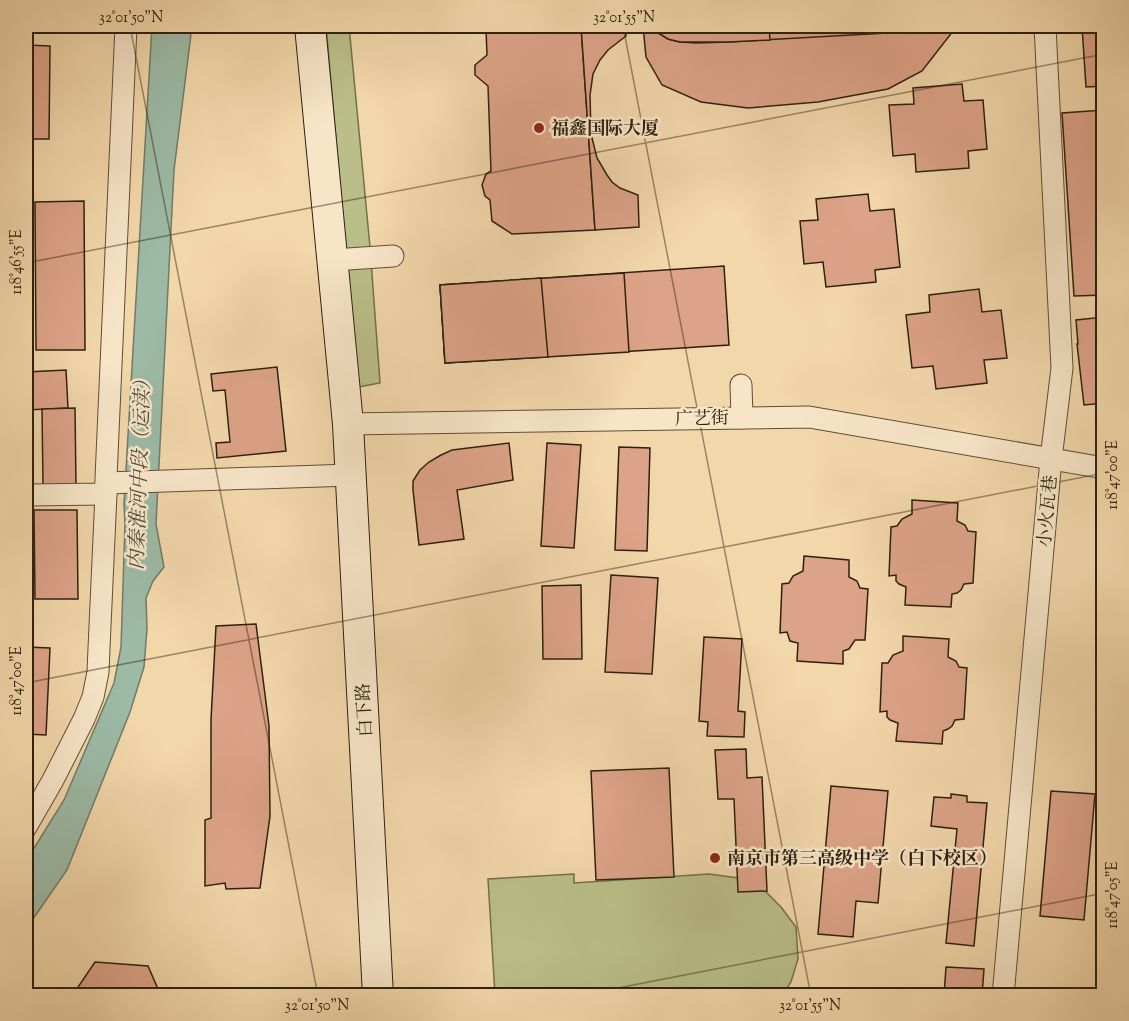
<svg xmlns="http://www.w3.org/2000/svg" width="1129" height="1021" font-family="'Sorts Mill Goudy','Noto Serif SC',serif">
<rect width="100%" height="100%" fill="#f2d7aa"/>
<filter id="stains"><feTurbulence type="fractalNoise" baseFrequency=".00333" numOctaves="4"/><feColorMatrix values="0 0 0 0 .2 0 0 0 0 .09 0 0 0 0 .02 0 0 0 .5 -.17"/></filter>
<radialGradient id="worn" r=".72"><stop offset=".6" stop-color="#630" stop-opacity="0"/><stop offset="1" stop-color="#630" stop-opacity=".3"/></radialGradient>
<!-- green -->
<g fill="#babe88" stroke="#746f4c" stroke-width="1.5">
<polygon points="326,26 349,26 370,247 380,383 358,387"/>
<polygon points="574,874 574,883 709,874 739,878 763,889 781,907 796,927 798,959 791,982 782,996 495,995 488,879"/>
</g>
<!-- water -->
<polygon fill="#9cbaa6" stroke="#707c6a" stroke-width="1.5" points="152,26 192,26 174,170 156,524 164,567 153,581 146,598 147,629 144,667 130,712 67,870 26,929 26,861 64,800 114,683 121,647 125,524 124,504"/>
<!-- building -->
<g fill="#dda388" stroke="#2e200f" stroke-width="1.5">
<polygon points="489,26 581,26 595,230 512,234 492,221 490,200 485,196 482,185 486,174 491,171 488,86 475,75 475,65 487,55 486,29"/>
<polygon points="581,26 625,26 626,36 608,50 600,60 593,74 590,95 591,134 597,158 607,175 612,182 620,188 638,195 639,227 595,230"/>
<polygon points="643,26 957,26 922,71 888,89 818,102 748,108 701,102 662,85 646,57"/>
<polygon points="650,26 948,26 941,30 728,42 697,43 680,42 668,39 655,31"/>
<polygon points="650,26 769,26 770,40 728,42 680,42 668,39 655,31"/>
<polygon points="1082,26 1104,26 1104,86 1086,87"/>
<polygon points="26,45 50,46 49,139 26,139"/>
<polygon points="962,84 964,101 983,100 987,149 968,151 969,168 916,172 915,154 893,156 889,105 914,104 913,88"/>
<polygon points="1104,110 1104,295 1074,296 1062,113"/>
<polygon points="868,194 870,211 894,209 900,267 875,270 876,282 826,287 823,262 804,264 800,221 818,220 816,199"/>
<polygon points="84,201 85,350 36,350 35,202"/>
<polygon points="724,266 729,345 445,363 440,285"/>
<polygon points="624,273 629,352 445,363 440,285"/>
<polygon points="541,278 548,357 445,363 440,285"/>
<polygon points="979,289 982,312 1001,310 1007,358 984,360 987,383 936,389 933,366 912,368 906,315 930,312 929,295"/>
<polygon points="1104,317 1104,345 1100,345 1104,370 1104,403 1084,405 1077,344 1078,344 1076,320"/>
<polygon points="277,367 286,451 217,458 216,443 230,442 225,390 213,391 211,374"/>
<polygon points="66,370 68,408 26,410 26,372"/>
<polygon points="75,408 76,485 43,485 42,409"/>
<polygon points="509,443 513,480 457,490 464,539 419,545 413,490 413,481 420,470 429,462 441,455 452,450"/>
<polygon points="547,443 581,445 574,548 541,546"/>
<polygon points="619,447 650,448 647,551 615,550"/>
<polygon points="912,500 958,503 957,521 965,525 968,531 976,532 973,583 964,584 961,590 957,593 952,594 951,607 905,605 906,587 899,584 896,581 896,575 889,576 891,527 897,526 902,519 912,514"/>
<polygon points="34,510 77,510 78,599 35,599"/>
<polygon points="804,556 849,560 849,577 857,581 860,588 868,589 865,640 855,640 849,649 843,651 843,664 797,661 798,643 790,641 787,632 780,633 782,584 789,583 793,576 803,571"/>
<polygon points="611,575 658,578 652,674 605,672"/>
<polygon points="581,585 582,659 543,659 542,586"/>
<polygon points="256,624 269,726 270,816 260,888 226,889 225,883 205,886 205,820 211,818 211,720 216,626"/>
<polygon points="903,636 949,639 948,657 956,661 959,667 967,668 964,719 955,720 952,726 948,729 943,731 942,744 896,741 898,723 890,720 887,717 887,711 880,712 882,663 888,663 893,655 903,651"/>
<polygon points="704,637 742,639 738,711 745,712 744,737 707,736 708,722 699,721"/>
<polygon points="26,647 50,648 46,735 26,734"/>
<polygon points="746,749 747,778 762,777 767,891 738,892 734,799 718,799 715,750"/>
<polygon points="669,768 674,877 596,880 591,771"/>
<polygon points="831,786 888,791 878,903 856,901 853,937 818,934"/>
<polygon points="1051,791 1095,794 1084,920 1040,916"/>
<polygon points="951,794 967,796 967,802 987,803 974,946 946,943 957,829 931,826 934,797 951,798"/>
<polygon points="95,962 148,966 161,996 72,996"/>
<polygon points="946,967 984,969 982,996 944,996"/>
</g>
<g fill="none" stroke-linecap="round" stroke-linejoin="round">
<defs>
<g id="street">
<polyline points="333,260 393,256"/>
<polyline points="741,385 742,418"/>
<polyline points="348,424 809,417 1104,468"/>
<polyline points="106,483 351,475"/>
<polyline points="26,495 106,494 106,478 126,26"/>
<polyline points="26,827 53,780 84,719 93,697 98,672 99,648 106,494"/>
<polyline points="1003,996 1051,459 1062,368 1045,26"/>
</g>
<polyline id="secondary" points="310,26 348,424 378,996"/>
</defs>
<!-- street casing -->
<use href="#street" stroke="#5f4e36" stroke-width="23"/>
<!-- secondary casing -->
<use href="#secondary" stroke="#2e200f" stroke-width="32"/>
<!-- street -->
<use href="#street" stroke="#f7e5c8" stroke-width="21"/>
<!-- secondary -->
<use href="#secondary" stroke="#f7e5c8" stroke-width="30"/>
</g>
<!-- ticks -->
<path fill="none" stroke="#2e200f" stroke-width="1.5" stroke-opacity="0.45" d="M130 26 318 996M623 26 811 996M26 263 1104 54M26 683 1104 473M577 996 1104 893"/>
<!-- markers -->
<g fill="#8f2418" stroke="#f7e5c8" stroke-width="2">
<circle cx="539" cy="128" r="6"/>
<circle cx="715" cy="858" r="6"/>
</g>
<g text-anchor="middle" stroke-width="5" stroke-linejoin="round" paint-order="stroke">
<!-- poi labels -->
<g font-size="18" font-weight="bold" fill="#2e200f" stroke="#f7e5c8" text-anchor="start">
<text x="551" y="134">福鑫国际大厦</text>
<text x="727" y="864">南京市第三高级中学（白下校区）</text>
</g>
<!-- street labels -->
<g font-size="18" fill="#2e200f" stroke="#f7e5c8">
<text transform="translate(702 418) rotate(-1)" y="6">广艺街</text>
<text transform="translate(1047 511) rotate(-85)" y="6">小火瓦巷</text>
<text transform="translate(364 710) rotate(-93)" y="6">白下路</text>
</g>
<!-- water labels -->
<g font-size="20" font-style="italic" fill="#4f4e3c" stroke="#f7e5c8">
<text transform="translate(139 470) rotate(-88)" y="7">内秦淮河中段（运渎）</text>
</g>
</g>
<!-- margin -->
<rect width="1129" height="1021" fill="none" stroke="#f2d7aa" stroke-width="66"/>
<rect x="33" y="33" width="1063" height="955" fill="none" stroke="#2e200f" stroke-width="2"/>
<g font-size="15" text-anchor="middle" fill="#2e200f">
<text x="131" y="22">32°01'50"N</text>
<text x="624" y="22">32°01'55"N</text>
<text transform="translate(16 262) rotate(-90)" y="5">118°46'55"E</text>
<text transform="translate(1112 475) rotate(-90)" y="5">118°47'00"E</text>
<text transform="translate(16 681) rotate(-90)" y="5">118°47'00"E</text>
<text transform="translate(1112 895) rotate(-90)" y="5">118°47'05"E</text>
<text x="317" y="1010">32°01'50"N</text>
<text x="810" y="1010">32°01'55"N</text>
</g>
<rect width="100%" height="100%" filter="url(#stains)"/>
<rect width="100%" height="100%" fill="url(#worn)"/>
</svg>
